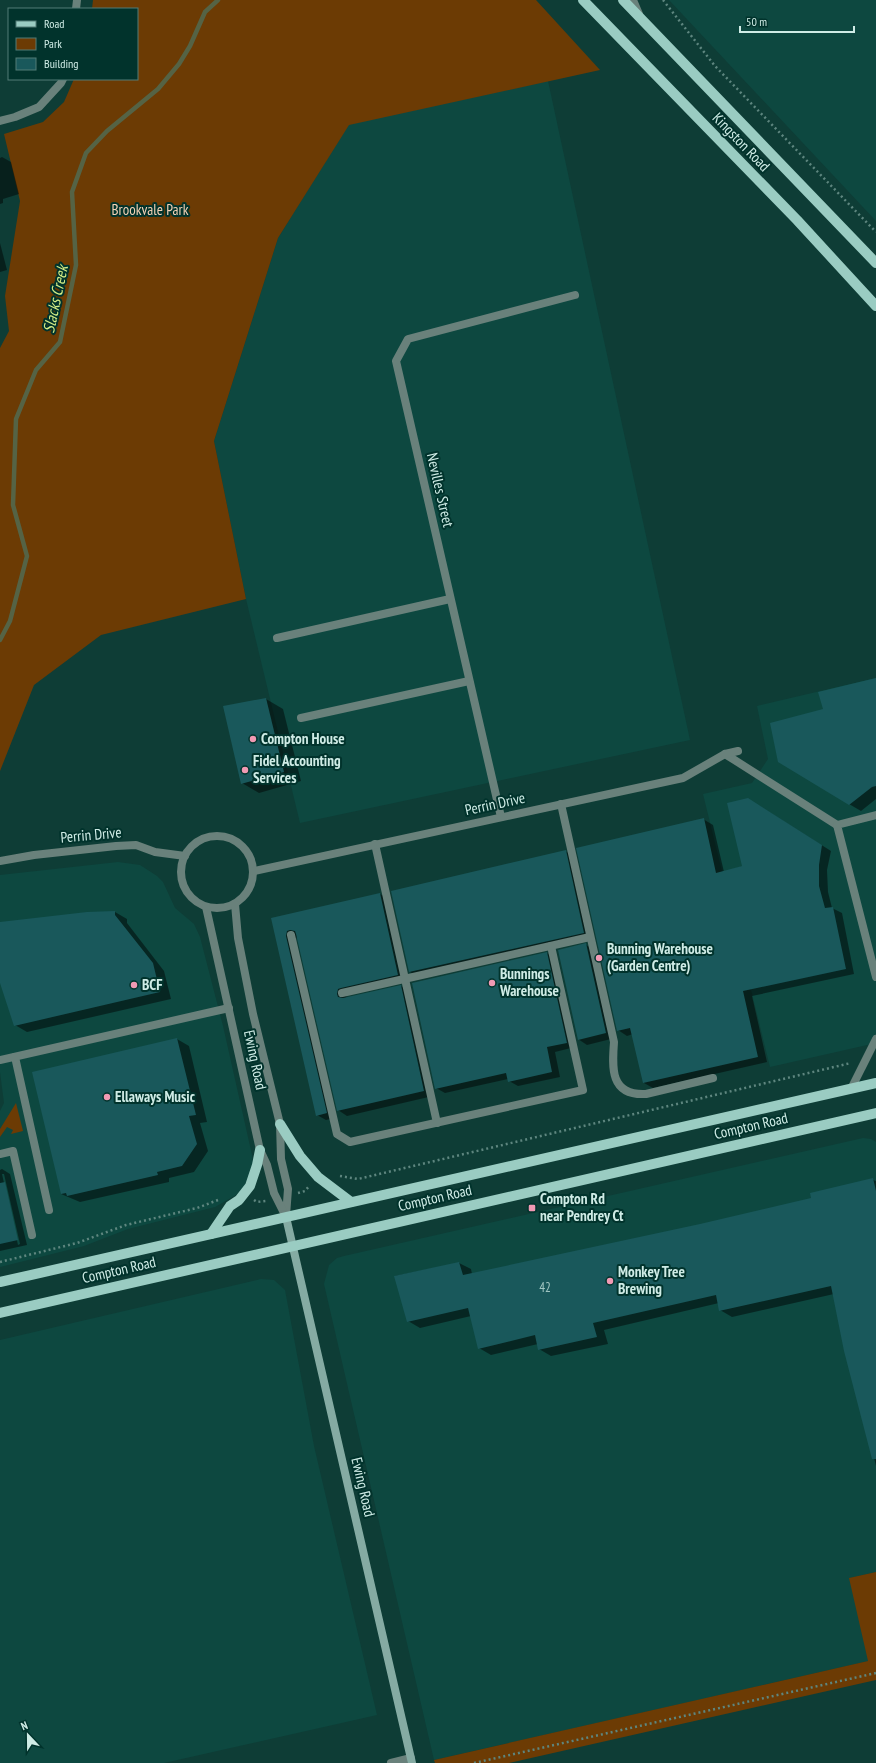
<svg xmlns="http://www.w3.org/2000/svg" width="876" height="1763" font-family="'PT Sans Narrow',sans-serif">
<rect width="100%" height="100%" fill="#0e3d36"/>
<!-- built -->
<g fill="#0d4840">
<polygon points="669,0 876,0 876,221"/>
<polygon points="548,81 690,740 300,823 246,599 214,441 278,238 349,124"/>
<polygon points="876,678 876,1043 770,1067 703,794 752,783 768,759 757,706"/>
<polygon points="118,862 140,865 157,876 163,882 175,908 194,924 200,937 223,1026 252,1155 253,1164 250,1175 244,1187 236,1195 215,1207 128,1229 84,1246 0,1267 0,1111 4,1103 0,1072 0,875"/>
<polygon points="863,1138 871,1139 876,1142 876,1572 850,1578 869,1661 434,1760 324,1284 329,1265 337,1258 344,1256"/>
<polygon points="261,1279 274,1280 285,1290 314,1446 377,1715 164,1763 0,1763 0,1340"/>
</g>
<!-- green -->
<g fill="#6c3b04">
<polygon points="93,0 536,0 600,70 349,125 278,238 214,441 246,599 101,635 34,685 0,771 0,348 9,331 5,296 20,201 4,134 43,122 64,102 74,79 137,79 137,9 92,9"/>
<polygon points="16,1103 23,1131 11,1134 13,1130 7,1127 0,1137 0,1129"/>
<polygon points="876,1572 876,1680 509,1763 435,1763 434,1760 868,1661 849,1578"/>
</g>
<!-- shadow -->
<g fill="#0007" fill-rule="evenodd">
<polygon points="2,157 11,162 19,194 3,199 3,203 0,204 0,158"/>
<polygon points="0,243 7,270 0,272"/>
<polygon points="876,679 876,799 861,811 849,804 824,709"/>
<polygon points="266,699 283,709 301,781 259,793 242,783"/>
<polygon points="758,805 831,851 827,870 828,892 832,908 842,913 854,974 752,996 767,1062 653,1088 644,1083 633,1034 627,1036 618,1030 703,819 713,825 724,872 743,866"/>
<polygon points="565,851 574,856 592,937 419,977 410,972"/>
<polygon points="380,894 389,899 407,980 347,994 346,999 401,986 410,992 433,1096 347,1116 338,1110 298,935 294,942 335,1118 326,1120 317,1115 272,919"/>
<polygon points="115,912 127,919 127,923 164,971 171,999 27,1032 15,1025 0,980 0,923 87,913"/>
<polygon points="586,945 595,950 615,1038 587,1045 578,1039"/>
<polygon points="547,953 555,959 575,1047 555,1052 560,1077 518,1086 509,1081 508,1079 445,1093 436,1088"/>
<polygon points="177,1039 189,1046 207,1122 200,1123 208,1151 194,1172 169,1178 169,1182 80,1202 61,1194"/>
<path d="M2 1169 10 1174 27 1245 0 1251V1170ZM2 1174H4L20 1244 18 1245Z"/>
<polygon points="873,1180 876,1181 876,1466 834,1294 732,1317 720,1310 719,1303 604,1330 608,1344 551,1356 539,1349 538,1344 491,1355 479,1348 471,1316 420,1328 408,1321 395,1276 459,1263 471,1269 472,1274 700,1225 812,1199"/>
</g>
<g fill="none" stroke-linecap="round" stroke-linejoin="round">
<!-- stream -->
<polyline stroke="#556345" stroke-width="4.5" points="0,640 10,621 27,556 13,505 16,419 36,370 60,342 76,265 72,192 86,153 107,131 158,89 179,64 190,46 205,12 218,0"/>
</g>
<!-- building -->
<g fill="#19585b">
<polygon points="876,678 876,786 872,787 849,805 778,762 770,723 823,709 818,692"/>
<polygon points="266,698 284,772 241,784 223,706"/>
<polygon points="748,798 822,845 819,865 819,886 825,908 833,907 846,969 743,991 758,1057 643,1083 630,1028 617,1031 576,848 704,818 716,873 742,866 727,803"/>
<polygon points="566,850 584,933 409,972 391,891"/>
<polygon points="380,893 398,975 341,988 338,989 337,994 338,997 343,998 401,985 424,1091 337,1111 296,934 295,931 290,930 287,931 286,936 327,1113 316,1116 271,918"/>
<polygon points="115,911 115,915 153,963 160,992 14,1026 0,983 0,922 87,912"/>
<polygon points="586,943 606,1033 578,1040 558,950"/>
<polygon points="547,952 567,1043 547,1047 552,1072 508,1082 506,1073 435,1089 412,983"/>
<polygon points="177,1038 196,1115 189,1116 197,1144 182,1166 157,1172 158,1175 67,1196 66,1193 61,1194 32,1072"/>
<polygon points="873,1178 876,1191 876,1459 872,1459 844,1351 831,1286 719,1311 716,1295 593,1323 597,1337 538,1350 535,1335 478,1349 468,1308 407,1322 394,1276 459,1262 463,1275 700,1224 811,1198 810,1193"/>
<polygon points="5,1182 18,1240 0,1244 0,1183"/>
</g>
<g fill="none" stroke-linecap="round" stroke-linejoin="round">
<!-- path -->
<g stroke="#5e867f" stroke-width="2.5" stroke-dasharray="2 3" stroke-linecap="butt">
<polyline points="663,0 715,66 876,232"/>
<polyline points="340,1176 358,1179 851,1063"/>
<polyline points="298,1193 305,1191 310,1185"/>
<polyline points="254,1200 257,1202 266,1201"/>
<polyline points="0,1262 77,1243 126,1225 197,1208 218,1200"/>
<polyline points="474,1763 876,1673"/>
</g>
<!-- lane -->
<g stroke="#69817b" stroke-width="8">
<polyline points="633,0 639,14"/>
<polyline points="277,638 450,599"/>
<polyline points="301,718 469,681"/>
<polyline points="725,754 837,825"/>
<path d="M561 804 614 1042C612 1068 610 1096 646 1094L713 1078"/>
<polyline points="876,815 837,825 876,977"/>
<polyline points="375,844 437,1123"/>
<polyline points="291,935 337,1134 350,1142 583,1090 551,946"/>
<polyline points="342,993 590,937"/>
<polyline points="15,1057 49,1210"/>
<polyline points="0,1060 229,1008"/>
<polyline points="851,1089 876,1039"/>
<polyline points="0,1154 13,1151 32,1235"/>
</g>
<!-- street -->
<g stroke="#69817b" stroke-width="8">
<polyline points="76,9 77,0"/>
<polyline points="0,121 15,117 39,107 61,83 63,79"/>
<polyline points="501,817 396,361 408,339 575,295"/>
<circle cx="217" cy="872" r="36"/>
<polyline points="0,861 34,855 116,846 136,845 155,852 185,856"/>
<polyline points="254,871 683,778 725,754 738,751"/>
<polyline points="235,904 238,938 253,1014 280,1124 281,1159 288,1189 286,1216"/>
<polyline points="206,907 260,1150 267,1165 274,1193 286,1217"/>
<polyline points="391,1763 411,1758"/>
</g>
<!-- secondary -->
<polyline stroke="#85aba3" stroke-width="8" points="286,1217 412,1763"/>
<!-- primary -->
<g stroke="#9accc2" stroke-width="10">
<polyline points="583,0 797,220 876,306"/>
<polyline points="623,0 876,263"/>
<polyline points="280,1124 300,1156 318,1177 351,1202"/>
<polyline points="211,1234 230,1206 239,1200 250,1186 257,1165 260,1150"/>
<polyline points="0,1282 876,1083"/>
<polyline points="0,1313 876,1113"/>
</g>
</g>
<!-- markers -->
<g fill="#f19ab4" stroke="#01332c" stroke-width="1.5">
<circle cx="253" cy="739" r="4"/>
<circle cx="245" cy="770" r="4"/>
<circle cx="599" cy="958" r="4"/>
<circle cx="492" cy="983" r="4"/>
<circle cx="134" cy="985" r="4"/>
<circle cx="107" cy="1097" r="4"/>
<rect x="528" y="1204" width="8" height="8" rx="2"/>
<circle cx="610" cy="1281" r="4"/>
</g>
<g text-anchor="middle" stroke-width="4" stroke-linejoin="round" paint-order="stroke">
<!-- number labels -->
<g font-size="13" fill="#a2c7c3">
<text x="545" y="1292">42</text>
</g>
<!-- street labels -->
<g font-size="15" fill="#cfece6" stroke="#01332c">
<text transform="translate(741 142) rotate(46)" y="5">Kingston Road</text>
<text transform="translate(440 490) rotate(77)" y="5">Nevilles Street</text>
<text transform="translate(495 804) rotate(-12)" y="5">Perrin Drive</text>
<text transform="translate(91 835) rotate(-5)" y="5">Perrin Drive</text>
<text transform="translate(255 1060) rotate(78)" y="5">Ewing Road</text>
<text transform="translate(751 1126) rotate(-13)" y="5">Compton Road</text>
<text transform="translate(435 1198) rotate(-13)" y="5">Compton Road</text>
<text transform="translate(119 1270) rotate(-13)" y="5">Compton Road</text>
<text transform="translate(363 1487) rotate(77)" y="5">Ewing Road</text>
</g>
<!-- park labels -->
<g font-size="15" fill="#f3d1b5" stroke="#01332c">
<text x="150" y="215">Brookvale Park</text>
</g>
<!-- poi labels -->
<g font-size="15" font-weight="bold" fill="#cfece6" stroke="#01332c" text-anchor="start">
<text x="261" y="744">Compton House</text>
<text x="253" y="766">Fidel Accounting<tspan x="253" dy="17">Services</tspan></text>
<text x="607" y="954">Bunning Warehouse<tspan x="607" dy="17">(Garden Centre)</tspan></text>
<text x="500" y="979">Bunnings<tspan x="500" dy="17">Warehouse</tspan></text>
<text x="142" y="990">BCF</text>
<text x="115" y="1102">Ellaways Music</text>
<text x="540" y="1204">Compton Rd<tspan x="540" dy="17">near Pendrey Ct</tspan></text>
<text x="618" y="1277">Monkey Tree<tspan x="618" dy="17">Brewing</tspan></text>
</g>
<!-- water labels -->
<g font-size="16" font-style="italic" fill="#d6ef87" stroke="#01332c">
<text transform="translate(55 299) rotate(-78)" y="6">Slacks Creek</text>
</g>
</g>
<!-- legend -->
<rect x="8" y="8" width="130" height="72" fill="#01332c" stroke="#537d76"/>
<rect x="16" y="21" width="20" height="6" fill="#9accc2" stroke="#537d76"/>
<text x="44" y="28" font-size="12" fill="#cfece6">Road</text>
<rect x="16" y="38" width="20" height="12" fill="#6c3b04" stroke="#537d76"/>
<text x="44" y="48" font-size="12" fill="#cfece6">Park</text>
<rect x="16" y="58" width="20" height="12" fill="#19585b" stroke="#537d76"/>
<text x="44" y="68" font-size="12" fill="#cfece6">Building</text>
<!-- north arrow -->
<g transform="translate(28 1735) rotate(338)" stroke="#01332c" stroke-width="3" paint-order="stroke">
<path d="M0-3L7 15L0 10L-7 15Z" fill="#cfece6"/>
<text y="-6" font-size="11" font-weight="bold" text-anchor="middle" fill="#cfece6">N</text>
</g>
<!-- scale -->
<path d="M740 26v6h114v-6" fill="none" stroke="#cfece6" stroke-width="2"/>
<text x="746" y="26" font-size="12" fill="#cfece6" stroke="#01332c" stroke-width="3" paint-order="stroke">50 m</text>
</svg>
